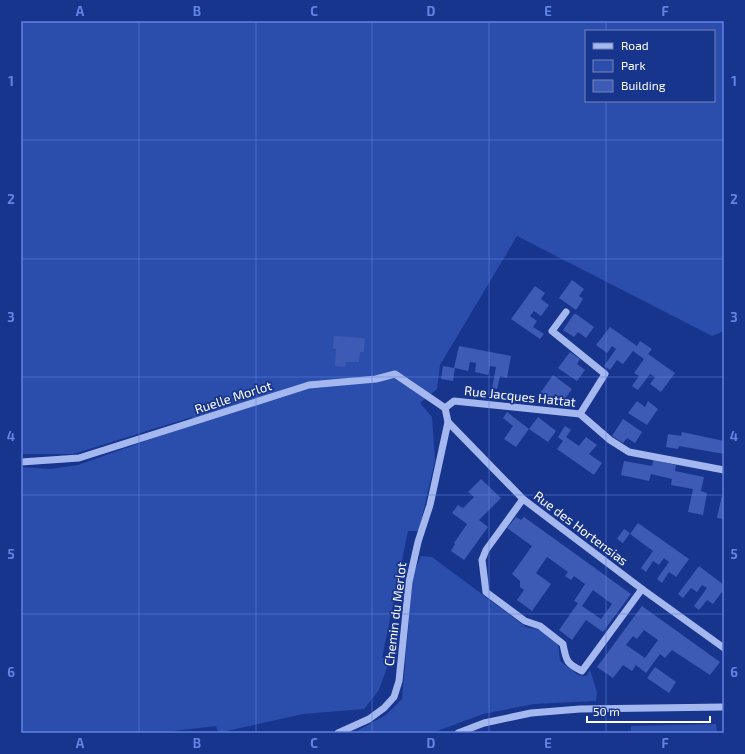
<svg xmlns="http://www.w3.org/2000/svg" width="745" height="754" font-family="'Exo 2',sans-serif">
<rect width="100%" height="100%" fill="#18358d"/>
<!-- green -->
<g fill="#2b4dac" fill-rule="evenodd">
<path d="M21 21H724V331L712 336 517 236 440 365 437 389 420 403 432 417 435 460 419 531H408L382 658 390 659 379 690 364 709 303 714 218 733 216 726 157 733H21V467L50 469 78 465 196 423 192 417 73 454H21ZM586 31H714V101H586Z"/>
<polygon points="421,556 432,557 526,627 541,630 558,643 560,661 578,675 586,676 590,670 597,692 596,701 534,704 483,714 432,733 353,733 386,715 402,699 413,574"/>
<polygon points="716,724 717,733 631,733 631,726"/>
</g>
<!-- building -->
<g fill="#3d5bb4" fill-rule="evenodd">
<polygon points="572,280 584,289 579,296 583,299 576,310 559,298"/>
<polygon points="535,286 545,293 541,299 549,305 541,316 534,311 530,316 537,321 533,327 544,334 540,339 511,319"/>
<polygon points="574,314 576,314 594,327 586,338 578,332 574,337 563,330"/>
<polygon points="610,327 637,346 640,341 652,349 648,354 675,373 661,392 650,384 655,377 650,374 638,390 632,386 639,376 634,373 644,359 633,351 623,364 617,360 610,370 604,366 616,349 612,346 607,353 596,345"/>
<polygon points="334,336 365,338 364,352 360,352 359,362 346,362 345,367 335,366 336,349 333,349"/>
<polygon points="459,346 511,356 507,378 500,376 497,389 492,388 496,367 490,366 488,375 475,372 476,363 470,362 468,371 455,368 453,381 441,379 443,366 454,368"/>
<polygon points="570,352 580,359 577,364 585,370 577,381 558,368"/>
<polygon points="553,375 572,389 564,400 555,394 551,399 541,392"/>
<polygon points="637,401 645,407 648,401 658,409 647,425 628,413"/>
<polygon points="507,412 529,429 538,417 556,431 548,442 529,429 516,447 504,439 513,426 503,418"/>
<polygon points="623,419 642,432 635,443 627,438 623,443 612,436"/>
<polygon points="565,426 571,430 566,437 579,446 586,437 597,445 589,454 602,463 594,475 557,449 563,441 558,437"/>
<polygon points="682,432 724,441 724,454 679,446 678,449 666,447 668,434 681,436"/>
<polygon points="653,460 676,465 675,471 704,477 701,491 707,493 703,515 688,512 693,489 671,485 672,479 651,474 649,481 621,475 624,461 652,466"/>
<polygon points="481,479 501,498 479,520 488,527 464,560 451,551 455,544 454,543 467,524 452,513 458,505 463,508 474,497 468,492"/>
<polygon points="722,495 724,496 724,519 717,518"/>
<path d="M516 517 521 520 524 517 631 594 603 632 586 620 572 640 559 630 578 603 574 601 585 584 574 576 571 580 565 576 568 572 547 557 536 573 551 584 532 611 517 600 524 590 520 587V581L512 574 532 546 507 528ZM593 590 612 604 601 619 582 606Z"/>
<polygon points="638,523 689,559 676,577 669,572 662,583 657,579 669,562 664,558 659,565 653,561 646,572 641,568 653,551 630,534"/>
<polygon points="624,529 630,533 623,543 617,539"/>
<polygon points="699,566 724,585 724,589 713,604 707,600 699,610 694,606 707,588 702,585 697,592 691,588 683,598 678,594"/>
<path d="M642 606 720 662 710 675 672 650 665 658 660 654 646 673 636 665 632 671 623 665 613 678 597 667ZM644 630 658 640 645 658 626 645 633 636 637 639Z"/>
<polygon points="655,667 676,682 669,693 647,678"/>
</g>
<g fill="none" stroke-linecap="round" stroke-linejoin="round">
<!-- minor -->
<g stroke="#a4b8ef" stroke-width="7">
<polyline points="566,312 552,331 605,374 580,414"/>
<polyline points="445,408 448,422 523,499 642,589 724,648"/>
<polyline points="445,408 454,401 580,414 610,440 629,452 724,470"/>
<polyline points="21,462 79,458 309,385 376,379 395,374 445,408"/>
<path d="M523 499 486 550 482 560 486 592 525 621 540 626 563 644C566 661 567 664 582 671L642 589"/>
<polyline points="338,733 369,719 384,708 394,697 399,681 409,582 418,542 430,505 448,422"/>
<polyline points="458,733 484,723 531,713 580,709 724,707"/>
</g>
</g>
<!-- grid -->
<path fill="none" stroke="#6183e4" stroke-width="1" stroke-opacity="0.55" d="M139 21V733M256 21V733M372 21V733M489 21V733M606 21V31M606 101V733M21 140H724M21 259H724M21 377H724M21 495H724M21 614H724"/>
<g text-anchor="middle" stroke-width="3.5" stroke-linejoin="round" paint-order="stroke">
<!-- street labels -->
<g font-size="13" fill="#fff" stroke="#18358d">
<text transform="translate(520 396) rotate(6)" y="5">Rue Jacques Hattat</text>
<text transform="translate(233 397) rotate(-18)" y="5">Ruelle Morlot</text>
<text transform="translate(581 528) rotate(37)" y="5">Rue des Hortensias</text>
<text transform="translate(395 614) rotate(-83)" y="5">Chemin du Merlot</text>
</g>
</g>
<!-- border -->
<rect width="745" height="754" fill="none" stroke="#18358d" stroke-width="44"/>
<!-- legend -->
<rect x="585" y="30" width="130" height="72" fill="#18358d" stroke="#7486bb"/>
<rect x="593" y="43" width="20" height="6" fill="#a4b8ef" stroke="#7486bb"/>
<text x="621" y="50" font-size="12" fill="#ffffff">Road</text>
<rect x="593" y="60" width="20" height="12" fill="#2b4dac" stroke="#7486bb"/>
<text x="621" y="70" font-size="12" fill="#ffffff">Park</text>
<rect x="593" y="80" width="20" height="12" fill="#3d5bb4" stroke="#7486bb"/>
<text x="621" y="90" font-size="12" fill="#ffffff">Building</text>
<!-- scale -->
<path d="M587 716v6h123v-6" fill="none" stroke="#ffffff" stroke-width="2"/>
<text x="593" y="716" font-size="12" fill="#ffffff" stroke="#18358d" stroke-width="3" paint-order="stroke">50 m</text>
<rect x="22" y="22" width="701" height="710" fill="none" stroke="#6183e4" stroke-width="1.5"/>
<g font-size="13" text-anchor="middle" font-weight="bold" fill="#6183e4">
<text x="80" y="16">A</text>
<text x="197" y="16">B</text>
<text x="314" y="16">C</text>
<text x="431" y="16">D</text>
<text x="548" y="16">E</text>
<text x="665" y="16">F</text>
<text x="11" y="86">1</text>
<text x="734" y="86">1</text>
<text x="11" y="204">2</text>
<text x="734" y="204">2</text>
<text x="11" y="322">3</text>
<text x="734" y="322">3</text>
<text x="11" y="441">4</text>
<text x="734" y="441">4</text>
<text x="11" y="559">5</text>
<text x="734" y="559">5</text>
<text x="11" y="677">6</text>
<text x="734" y="677">6</text>
<text x="80" y="748">A</text>
<text x="197" y="748">B</text>
<text x="314" y="748">C</text>
<text x="431" y="748">D</text>
<text x="548" y="748">E</text>
<text x="665" y="748">F</text>
</g>
</svg>
